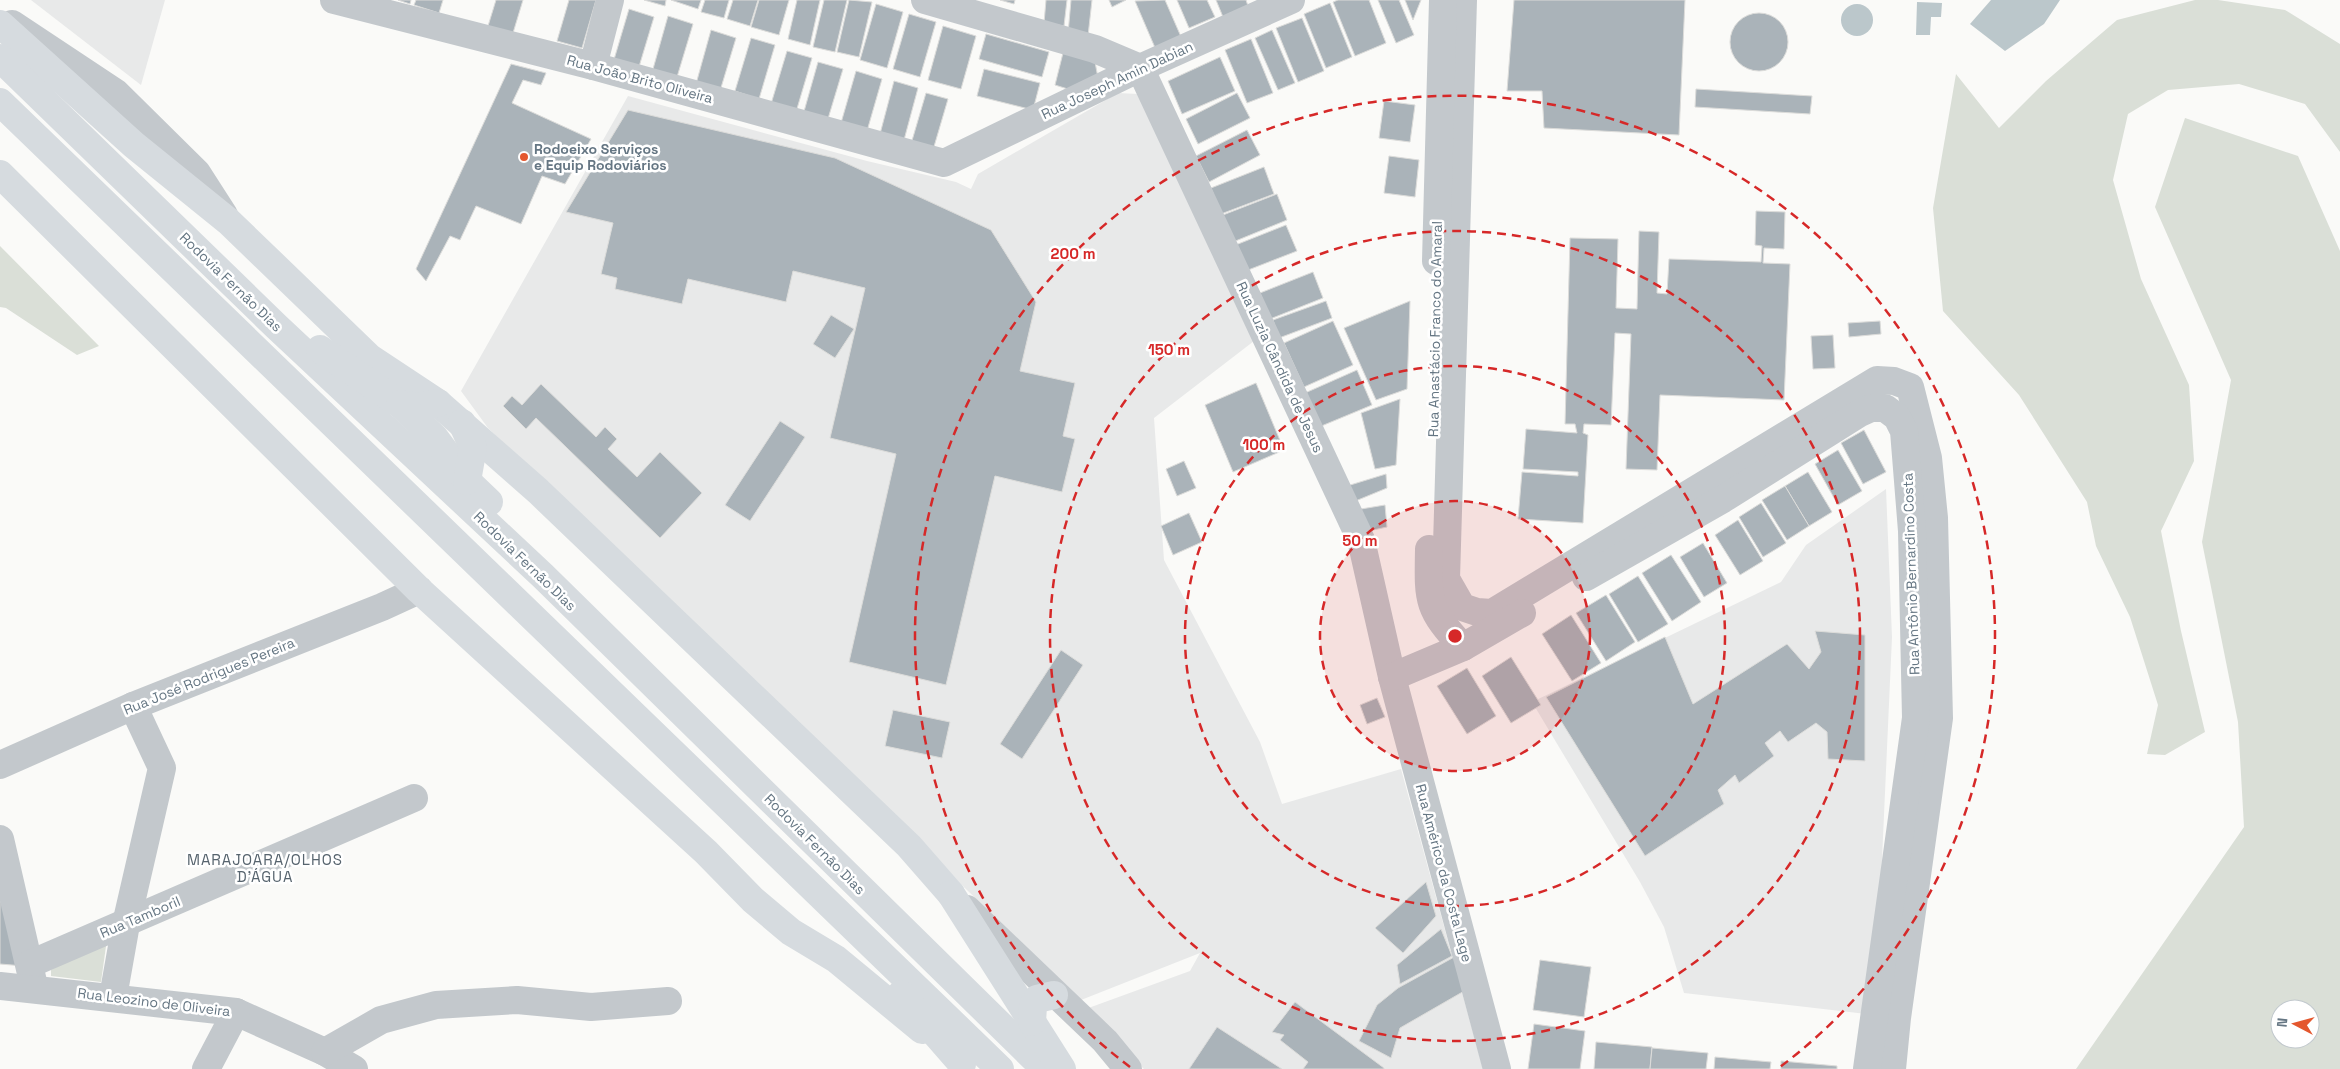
<svg xmlns="http://www.w3.org/2000/svg" width="2340" height="1069" font-family="'Space Grotesk',sans-serif">
<rect width="100%" height="100%" fill="#fafaf8"/>
<!-- built -->
<g fill="#e8e9e9">
<polygon points="31,0 165,0 141,85"/>
<polygon points="1118,93 1138,94 1254,341 1154,418 1164,560 1260,742 1282,804 1401,769 1483,1069 1144,1069 1083,1010 1190,971 1200,953 1081,1000 488,428 461,391 628,96 867,161 956,182 971,189 978,174"/>
<polygon points="1886,489 1892,637 1875,1015 1684,993 1664,927 1640,882 1532,702 1781,582 1806,545"/>
</g>
<!-- green -->
<g fill="#dadfd7" fill-rule="evenodd">
<polygon points="2195,0 2218,0 2285,10 2340,44 2340,152 2305,104 2239,84 2168,90 2128,114 2113,180 2141,279 2189,385 2194,461 2161,531 2181,631 2205,732 2165,755 2147,754 2158,705 2130,617 2096,546 2087,502 2019,395 1943,311 1933,208 1956,74 1999,128 2046,81 2117,20"/>
<path d="M2185 118 2298 156 2340 251V1069H2076L2244 827 2238 722 2202 542 2231 380 2155 207ZM2280 1009H2310V1039H2280Z"/>
<polygon points="0,246 99,346 77,355 6,308 0,307"/>
<polygon points="107,939 101,982 51,976 51,970"/>
</g>
<!-- water -->
<g fill="#bbc7cb">
<polygon points="1991,0 2060,0 2044,24 2005,51 1970,24"/>
<polygon points="1917,2 1942,3 1941,17 1931,17 1930,35 1916,35"/>
<circle cx="1857" cy="20" r="16"/>
</g>
<!-- building -->
<g fill="#aab3b9" stroke="#dcdcda">
<polygon points="398,0 411,0 410,4"/>
<polygon points="416,0 443,0 439,13 414,5"/>
<polygon points="496,0 523,0 513,33 488,26"/>
<polygon points="569,0 596,0 582,48 557,41"/>
<polygon points="644,0 666,0 665,6"/>
<polygon points="671,0 701,0 698,9"/>
<polygon points="705,0 729,0 724,18 701,12"/>
<polygon points="733,0 758,0 750,26 727,19"/>
<polygon points="759,0 789,0 779,35 751,27"/>
<polygon points="797,0 820,0 810,45 788,39"/>
<polygon points="824,0 847,0 835,52 813,47"/>
<polygon points="849,0 872,2 859,57 837,52"/>
<polygon points="1000,0 1015,0 1014,4"/>
<polygon points="1046,0 1067,0 1064,26 1044,23"/>
<polygon points="1071,0 1092,0 1088,36 1068,34"/>
<polygon points="1109,0 1126,0 1112,7"/>
<polygon points="1165,0 1182,39 1156,50 1135,1"/>
<polygon points="1177,0 1207,0 1215,17 1189,28"/>
<polygon points="1216,0 1246,0 1248,6 1223,17"/>
<polygon points="1338,0 1369,0 1386,43 1355,56 1333,2"/>
<polygon points="1378,0 1399,0 1414,35 1396,43"/>
<polygon points="1405,0 1421,0 1413,20"/>
<polygon points="1514,0 1685,0 1679,135 1544,128 1542,91 1507,91"/>
<polygon points="1330,3 1352,57 1326,68 1304,14"/>
<polygon points="876,4 903,12 887,68 860,60"/>
<polygon points="629,9 654,17 638,70 613,63"/>
<circle cx="1759" cy="42" r="29"/>
<polygon points="909,14 936,22 920,77 893,69"/>
<polygon points="668,16 693,24 677,77 653,69"/>
<polygon points="1302,18 1324,71 1298,82 1276,28"/>
<polygon points="943,26 976,36 961,89 928,80"/>
<polygon points="711,30 736,38 720,91 696,84"/>
<polygon points="1272,30 1295,83 1278,90 1255,38"/>
<polygon points="986,34 1049,52 1042,77 979,59"/>
<polygon points="751,38 775,45 759,99 735,91"/>
<polygon points="1251,39 1273,93 1247,103 1225,50"/>
<polygon points="787,51 812,58 796,112 771,104"/>
<polygon points="1063,53 1095,62 1098,78 1071,90 1055,85"/>
<polygon points="1220,57 1235,91 1182,114 1168,81"/>
<polygon points="818,62 843,69 827,122 803,115"/>
<polygon points="511,64 546,73 541,85 523,80 512,103 591,139 565,184 542,176 521,224 476,206 460,240 450,236 426,281 416,269"/>
<polygon points="984,69 1040,83 1033,110 977,96"/>
<polygon points="856,71 882,79 867,131 841,123"/>
<polygon points="894,81 918,88 904,140 880,134"/>
<polygon points="1696,89 1812,96 1810,114 1695,107"/>
<polygon points="926,93 948,99 933,150 911,144"/>
<polygon points="1237,93 1250,118 1198,144 1186,119"/>
<polygon points="1384,101 1415,105 1410,142 1379,138"/>
<polygon points="628,110 835,158 991,230 1036,302 1020,371 1075,383 1063,436 1075,439 1062,492 995,476 946,685 849,662 896,454 830,438 865,288 793,271 786,302 688,279 682,304 615,289 617,278 601,274 613,223 566,212"/>
<polygon points="1247,130 1260,155 1209,182 1196,156"/>
<polygon points="1389,156 1419,160 1415,197 1384,193"/>
<polygon points="1264,167 1274,194 1221,214 1211,188"/>
<polygon points="1277,194 1287,220 1233,242 1223,215"/>
<polygon points="1756,211 1785,212 1784,249 1764,248 1763,263 1790,264 1784,400 1660,395 1657,470 1626,469 1631,334 1615,333 1611,425 1584,424 1583,433 1588,435 1583,523 1518,519 1522,472 1578,476 1578,472 1523,469 1526,429 1577,433 1575,424 1565,424 1570,238 1618,239 1616,308 1637,309 1639,231 1659,232 1657,293 1667,294 1669,259 1761,262 1762,246 1755,245"/>
<polygon points="1286,225 1297,251 1243,272 1233,246"/>
<polygon points="1313,272 1323,298 1270,319 1260,293"/>
<polygon points="1326,301 1332,318 1279,338 1273,320"/>
<polygon points="1410,301 1407,389 1376,400 1344,328"/>
<polygon points="831,315 854,329 835,358 813,344"/>
<polygon points="1333,321 1353,365 1304,387 1284,343"/>
<polygon points="1880,321 1881,334 1849,337 1848,323"/>
<polygon points="1833,335 1835,368 1813,369 1811,336"/>
<polygon points="1357,370 1372,405 1319,427 1305,393"/>
<polygon points="1256,383 1284,450 1233,472 1205,405"/>
<polygon points="541,384 596,437 605,427 617,439 608,449 637,477 660,452 702,493 660,538 536,418 526,429 503,406 512,396 522,405"/>
<polygon points="1400,399 1396,465 1375,469 1361,413"/>
<polygon points="780,421 805,437 750,521 725,505"/>
<polygon points="1864,430 1886,472 1863,484 1841,443"/>
<polygon points="1838,450 1862,491 1838,505 1815,464"/>
<polygon points="1184,461 1196,488 1177,496 1166,469"/>
<polygon points="1808,472 1832,512 1809,526 1785,486"/>
<polygon points="1386,474 1387,488 1353,502 1347,486"/>
<polygon points="1785,486 1809,526 1787,540 1762,500"/>
<polygon points="1761,503 1786,543 1763,557 1739,517"/>
<polygon points="1385,505 1387,527 1364,532 1355,510"/>
<polygon points="1189,513 1202,542 1173,555 1161,526"/>
<polygon points="1738,520 1763,561 1740,575 1715,535"/>
<polygon points="1703,543 1727,583 1704,597 1680,557"/>
<polygon points="1671,555 1701,602 1672,621 1642,573"/>
<polygon points="1638,576 1668,624 1638,642 1609,594"/>
<polygon points="1606,595 1635,642 1606,661 1576,613"/>
<polygon points="1571,615 1601,663 1572,681 1542,634"/>
<polygon points="1815,631 1865,635 1865,761 1828,759 1827,732 1816,723 1788,742 1780,731 1765,743 1774,756 1739,783 1735,775 1718,790 1724,804 1645,856 1546,697 1665,637 1693,704 1787,644 1809,669 1821,652"/>
<polygon points="1061,650 1083,665 1022,759 1000,744"/>
<polygon points="1511,657 1541,705 1511,723 1482,676"/>
<polygon points="1467,668 1496,716 1467,734 1437,686"/>
<polygon points="1377,698 1385,717 1367,724 1360,705"/>
<polygon points="893,710 950,722 942,758 885,746"/>
<polygon points="1426,882 1436,916 1403,953 1375,928"/>
<polygon points="0,902 9,902 24,966 0,964"/>
<polygon points="1441,929 1452,956 1400,984 1397,965"/>
<polygon points="1456,956 1466,990 1400,1028 1391,1058 1359,1041 1377,1005 1398,988"/>
<polygon points="1540,960 1591,967 1584,1017 1533,1010"/>
<polygon points="1295,1002 1384,1068 1384,1069 1303,1069 1308,1062 1280,1040 1284,1035 1272,1032"/>
<polygon points="1534,1024 1585,1031 1580,1069 1528,1069"/>
<polygon points="1217,1027 1282,1069 1189,1069"/>
<polygon points="1596,1042 1652,1047 1650,1069 1594,1069"/>
<polygon points="1652,1048 1708,1053 1706,1069 1650,1069"/>
<polygon points="1715,1057 1771,1062 1770,1069 1714,1069"/>
<polygon points="1781,1061 1837,1066 1837,1069 1781,1069"/>
</g>
<g fill="none" stroke-linecap="round" stroke-linejoin="round">
<!-- minor -->
<g stroke="#c3c8cc" stroke-width="28">
<polyline points="334,0 593,66 944,163 1140,68 1291,0"/>
<polyline points="925,0 1095,49 1140,68 1361,540 1392,677 1497,1069"/>
<polyline points="1463,0 1446,579 1462,607 1477,612 1492,613 1877,380 1894,381 1910,387 1928,458 1934,518 1939,718 1897,1018 1892,1069"/>
<polyline points="12,24 116,93 197,173 224,215"/>
<polyline points="593,66 610,0"/>
<polyline points="1436,261 1443,0"/>
<path d="M1429 549C1428 602 1427 608 1463 647"/>
<polyline points="1586,577 1723,499 1860,413 1871,408 1885,408 1897,417 1904,431 1912,531 1916,718 1867,1069"/>
<polyline points="1392,677 1463,647 1522,613"/>
<polyline points="0,765 133,706 382,607 419,590"/>
<polyline points="0,839 33,982"/>
<polyline points="967,909 1105,1041 1128,1069"/>
<polyline points="30,964 414,798"/>
<polyline points="0,986 236,1012 325,1052 354,1069"/>
<polyline points="113,997 126,924 162,768 133,706"/>
<polyline points="325,1052 381,1020 436,1005 517,1000 591,1007 668,1001"/>
<polyline points="206,1069 236,1012"/>
</g>
<!-- major -->
<g stroke="#d6dbdf" stroke-width="28">
<polyline points="0,24 134,145 228,221 370,358 438,403 538,491 909,846 951,894"/>
<polyline points="0,174 419,590 706,852 753,900 791,932 836,959 922,1030"/>
</g>
<!-- highway -->
<g stroke="#d6dbdf" stroke-width="28">
<polyline points="0,58 277,327 543,576 1045,1069"/>
<polyline points="0,102 1000,1069"/>
<polyline points="320,349 400,404 418,407 438,403"/>
<polyline points="400,404 435,438 467,481 489,502"/>
<polyline points="462,423 473,447 467,481"/>
<polyline points="951,894 1062,1069"/>
<polyline points="901,994 962,1064"/>
<polyline points="1032,1022 1033,1006 1037,999 1054,995"/>
</g>
</g>
<!-- distance rings -->
<circle cx="1455" cy="636" r="135" fill="#d62828" fill-opacity=".12"/>
<g fill="none" stroke="#d62828" stroke-width="2.5" stroke-dasharray="9 6">
<circle cx="1455" cy="636" r="135"/>
<circle cx="1455" cy="636" r="270"/>
<circle cx="1455" cy="636" r="405"/>
<path d="M1130 1067A540 540 0 1 1 1780 1067"/>
</g>
<!-- markers -->
<circle fill="#e4572e" stroke="#fff" stroke-width="2" cx="524" cy="157" r="5"/>
<g text-anchor="middle" stroke-width="5" stroke-linejoin="round" paint-order="stroke">
<!-- street labels -->
<g font-size="14" fill="#657683" stroke="#fff">
<text transform="translate(640 79) rotate(15)" y="5">Rua João Brito Oliveira</text>
<text transform="translate(1117 80) rotate(-25)" y="5">Rua Joseph Amin Dabian</text>
<text transform="translate(231 282) rotate(44)" y="5">Rodovia Fernão Dias</text>
<text transform="translate(1435 329) rotate(-89)" y="5">Rua Anastácio Franco do Amaral</text>
<text transform="translate(1280 367) rotate(65)" y="5">Rua Luzia Cândida de Jesus</text>
<text transform="translate(525 561) rotate(44)" y="5">Rodovia Fernão Dias</text>
<text transform="translate(1911 574) rotate(-92)" y="5">Rua Antônio Bernardino Costa</text>
<text transform="translate(209 676) rotate(-22)" y="5">Rua José Rodrigues Pereira</text>
<text transform="translate(815 844) rotate(45)" y="5">Rodovia Fernão Dias</text>
<text transform="translate(1444 873) rotate(75)" y="5">Rua Américo da Costa Lage</text>
<text transform="translate(140 917) rotate(-23)" y="5">Rua Tamboril</text>
<text transform="translate(154 1002) rotate(7)" y="5">Rua Leozino de Oliveira</text>
</g>
<!-- poi labels -->
<g font-size="14" font-weight="bold" fill="#657683" stroke="#fff" text-anchor="start">
<text x="534" y="154">Rodoeixo Serviços<tspan x="534" dy="16">e Equip Rodoviários</tspan></text>
</g>
<!-- neighbourhood labels -->
<g font-size="15" letter-spacing="1" fill="#57646e" stroke="#fff">
<text x="265" y="865">MARAJOARA/OLHOS<tspan x="265" dy="17">D'ÁGUA</tspan></text>
</g>
</g>
<circle cx="1455" cy="636" r="8" fill="#d62828" stroke="#fff" stroke-width="2.5"/>
<g font-size="15" text-anchor="middle" font-weight="bold" fill="#d62828" stroke="#fff" stroke-width="5" stroke-linejoin="round" paint-order="stroke">
<text x="1073" y="259">200 m</text>
<text x="1169" y="355">150 m</text>
<text x="1264" y="450">100 m</text>
<text x="1360" y="546">50 m</text>
</g>
<!-- north arrow -->
<g transform="translate(2295 1024) rotate(276)"><circle r="24" fill="#ffffff" stroke="#c1c8cd"/>
<path d="M0-4L9 19L0 12L-9 19Z" fill="#e4572e"/>
<text y="-8" font-size="14" font-weight="bold" text-anchor="middle" fill="#657683">N</text>
</g>
</svg>
